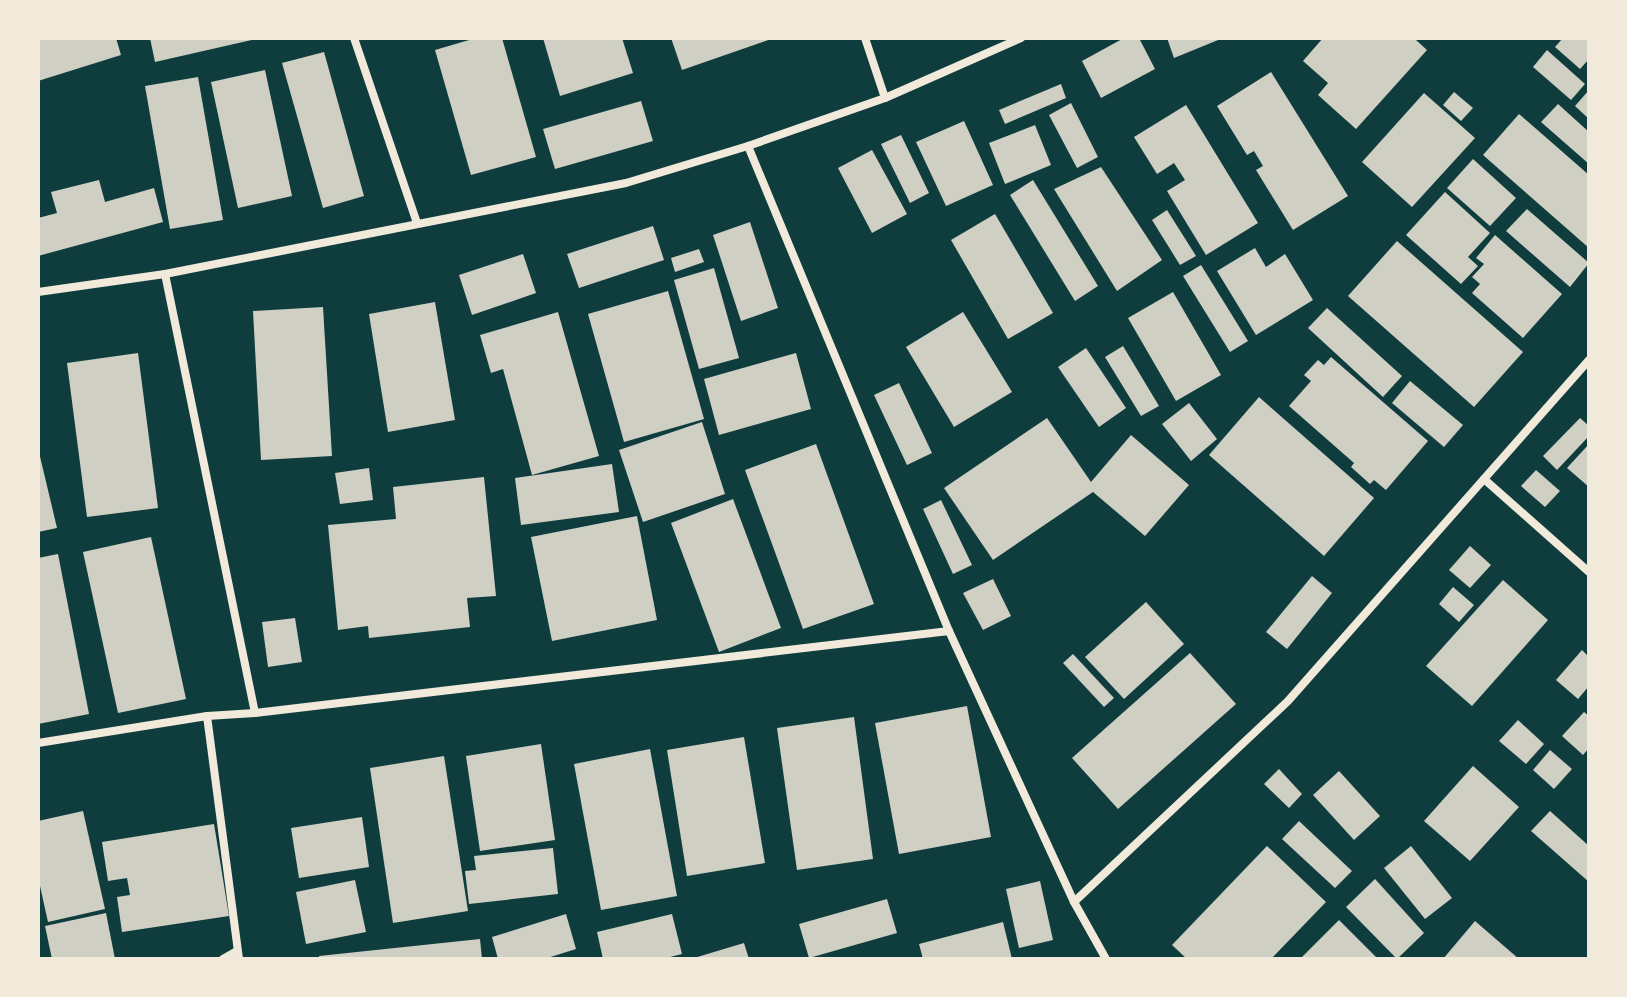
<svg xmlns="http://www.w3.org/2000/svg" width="1627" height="997" font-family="Lato,sans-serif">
<rect width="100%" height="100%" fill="#0f3d3e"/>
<!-- building -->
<g fill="#cfcfc3">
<polygon points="38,38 116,38 121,55 38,81"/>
<polygon points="150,38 256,38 256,39 155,62"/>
<polygon points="476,38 502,38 536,157 471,175 435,50"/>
<polygon points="543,38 622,38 633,73 560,96"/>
<polygon points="671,38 774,38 682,70"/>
<polygon points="1124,38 1139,38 1155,69 1101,98 1082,61"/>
<polygon points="1167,38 1223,38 1174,58"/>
<polygon points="1323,38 1418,38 1416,40 1427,50 1356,129 1318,95 1328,83 1303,61"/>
<polygon points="1563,38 1589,38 1589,59 1580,69 1555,47"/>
<polygon points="1547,50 1585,84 1571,100 1533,67"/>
<polygon points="324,52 364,196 323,208 282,63"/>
<polygon points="265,70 292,196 238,208 211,82"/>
<polygon points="1271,72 1348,196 1293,230 1256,170 1263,166 1254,151 1247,155 1217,106"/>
<polygon points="198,77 223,220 170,229 145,86"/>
<polygon points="1061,84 1066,98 1005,124 999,110"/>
<polygon points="1589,90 1589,119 1575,106"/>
<polygon points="1454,92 1473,108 1461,121 1443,105"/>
<polygon points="1424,93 1475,138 1412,207 1362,162"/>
<polygon points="641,101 653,141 555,169 543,129"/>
<polygon points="1071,103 1098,157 1077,168 1049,115"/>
<polygon points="1558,104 1589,132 1589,164 1541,122"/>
<polygon points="1186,105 1258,223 1206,255 1167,191 1185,180 1174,163 1157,174 1134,137"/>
<polygon points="1519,114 1589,175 1589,248 1483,155"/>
<polygon points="964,121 993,185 946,206 916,142"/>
<polygon points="1035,125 1051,165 1005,184 989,143"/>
<polygon points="901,135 929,193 910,203 881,144"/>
<polygon points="872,150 907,214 872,233 838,168"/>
<polygon points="1473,159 1516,198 1490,226 1447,188"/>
<polygon points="1101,167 1162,260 1117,291 1054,189"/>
<polygon points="99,180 105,202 154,188 163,222 38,256 38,218 57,213 51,192"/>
<polygon points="1033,180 1098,286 1075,301 1010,195"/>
<polygon points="1445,192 1490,233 1468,257 1478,266 1461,284 1406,235"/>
<polygon points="1527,209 1589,263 1570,287 1506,231"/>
<polygon points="1167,210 1196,256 1180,265 1152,220"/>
<polygon points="995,214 1053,313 1008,339 951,240"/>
<polygon points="750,222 778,308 741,321 713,235"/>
<polygon points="653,226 664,260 579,288 567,254"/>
<polygon points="1495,235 1562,294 1523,338 1472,293 1480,284 1472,277 1484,264 1476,258"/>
<polygon points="1397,241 1523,352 1474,407 1348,296"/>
<polygon points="1255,248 1266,267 1285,254 1313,300 1256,335 1217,271"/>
<polygon points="699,249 704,262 675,272 671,258"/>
<polygon points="523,254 536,293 472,315 459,275"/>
<polygon points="1201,265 1248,341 1230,352 1183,276"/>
<polygon points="714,268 739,358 699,369 674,280"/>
<polygon points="668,291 704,419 624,442 588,314"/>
<polygon points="1173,292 1221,375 1176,401 1128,318"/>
<polygon points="435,302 455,420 388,432 369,314"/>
<polygon points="323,307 332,456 261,460 253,311"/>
<polygon points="1327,308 1402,376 1383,397 1308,328"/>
<polygon points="558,312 599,456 532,475 503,369 491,373 480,335"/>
<polygon points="963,312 1012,392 954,427 906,347"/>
<polygon points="1123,346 1159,406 1141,416 1105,357"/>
<polygon points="1086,348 1126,408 1099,427 1058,367"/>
<polygon points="138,353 158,508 87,517 67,363"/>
<polygon points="796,353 811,409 719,435 704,379"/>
<polygon points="1331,357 1428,441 1386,490 1374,480 1370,484 1351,467 1354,463 1289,406 1311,381 1304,375 1318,360 1324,365"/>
<polygon points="1410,381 1463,425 1444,447 1392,403"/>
<polygon points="899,383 932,453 907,465 874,395"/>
<polygon points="1259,397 1374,498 1324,556 1209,455"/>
<polygon points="1189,403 1217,439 1191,461 1162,424"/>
<polygon points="1047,418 1091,482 1131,435 1189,485 1145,536 1093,492 993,560 944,488"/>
<polygon points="1580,418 1589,426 1589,436 1557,470 1543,456"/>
<polygon points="702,422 725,494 643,522 619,450"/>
<polygon points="816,444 874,604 803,629 745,470"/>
<polygon points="1589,444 1589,487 1567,468"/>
<polygon points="38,448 57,528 38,532"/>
<polygon points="612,464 619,512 521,525 515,478"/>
<polygon points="369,468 373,500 340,504 335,473"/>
<polygon points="1536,470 1560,491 1545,507 1521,486"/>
<polygon points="484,477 496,596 467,598 470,627 369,638 368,626 338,630 328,525 396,519 393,487"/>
<polygon points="733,499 781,628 719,652 671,523"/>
<polygon points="941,500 972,565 953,574 923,509"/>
<polygon points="637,516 657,620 552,641 531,537"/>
<polygon points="151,537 186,699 118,713 83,552"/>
<polygon points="1470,546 1491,565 1470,588 1449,570"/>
<polygon points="58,554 89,714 38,724 38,558"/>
<polygon points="1312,576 1332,593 1287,649 1266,632"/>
<polygon points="993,579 1011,616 983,630 963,593"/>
<polygon points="1503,580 1548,620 1472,706 1426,666"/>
<polygon points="1453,587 1474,605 1459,622 1439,604"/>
<polygon points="1146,602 1184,644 1124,699 1085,657"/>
<polygon points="295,618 302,662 268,667 262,622"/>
<polygon points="1582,650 1589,657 1589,686 1578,699 1556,680"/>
<polygon points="1190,653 1236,704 1118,809 1072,758"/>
<polygon points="1073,654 1114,698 1104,707 1063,663"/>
<polygon points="967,706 991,837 899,854 875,723"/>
<polygon points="1584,712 1589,716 1589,748 1583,755 1562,736"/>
<polygon points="854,717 873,859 797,870 777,728"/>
<polygon points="1518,720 1544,744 1526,764 1499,741"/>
<polygon points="744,737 765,863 687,876 667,750"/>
<polygon points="541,744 555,840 480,851 466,756"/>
<polygon points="650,749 677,896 601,910 574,764"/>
<polygon points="1550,750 1572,769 1554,789 1533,770"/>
<polygon points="444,756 468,911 393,923 370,768"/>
<polygon points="1473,766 1519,807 1470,861 1424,821"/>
<polygon points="1279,769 1302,794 1289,808 1264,784"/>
<polygon points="1339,771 1380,816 1354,840 1313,795"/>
<polygon points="83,811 105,909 48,922 38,877 38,821"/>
<polygon points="1550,811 1589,846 1589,882 1531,831"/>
<polygon points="362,817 369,867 299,878 291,828"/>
<polygon points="1299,821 1352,871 1335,888 1282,839"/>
<polygon points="214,824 229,916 122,932 117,897 130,895 127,878 108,881 102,842"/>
<polygon points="1267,846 1326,902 1271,959 1187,959 1172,945"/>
<polygon points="1411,846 1452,898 1425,919 1384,868"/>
<polygon points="553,848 558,894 469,904 465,871 476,870 474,856"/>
<polygon points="1375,879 1424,933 1397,959 1346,907"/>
<polygon points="355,880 366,932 306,944 296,892"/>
<polygon points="1040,881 1053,940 1019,948 1006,889"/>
<polygon points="887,899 897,933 809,958 799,924"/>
<polygon points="106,913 115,959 52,959 45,926"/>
<polygon points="566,914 576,949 544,959 498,959 492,937"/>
<polygon points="672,914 682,954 662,959 603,959 597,932"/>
<polygon points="1339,920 1378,959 1300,959"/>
<polygon points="1475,921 1519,959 1443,959"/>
<polygon points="1003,922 1012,959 923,959 919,944"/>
<polygon points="480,939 482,959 319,959 319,956"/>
<polygon points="744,943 749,959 694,959 694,958"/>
</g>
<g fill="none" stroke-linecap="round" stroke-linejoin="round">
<!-- minor -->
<g stroke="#f1e9da" stroke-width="8">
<polyline points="354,38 417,223"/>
<polyline points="865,38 885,98"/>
<polyline points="748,146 949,631 1074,902 1106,959"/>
<polyline points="165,274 255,713"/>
<polyline points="38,292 165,274 626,183 748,146 885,98 1021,38"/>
<polyline points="1484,479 1589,572"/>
<polyline points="207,716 239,959"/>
<polyline points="38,743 207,716 255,713 949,631"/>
<polyline points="1074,902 1288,701 1589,360"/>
<polyline points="223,959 237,951"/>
</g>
</g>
<!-- border -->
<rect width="1627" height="997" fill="none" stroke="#f1e9da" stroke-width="80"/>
</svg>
